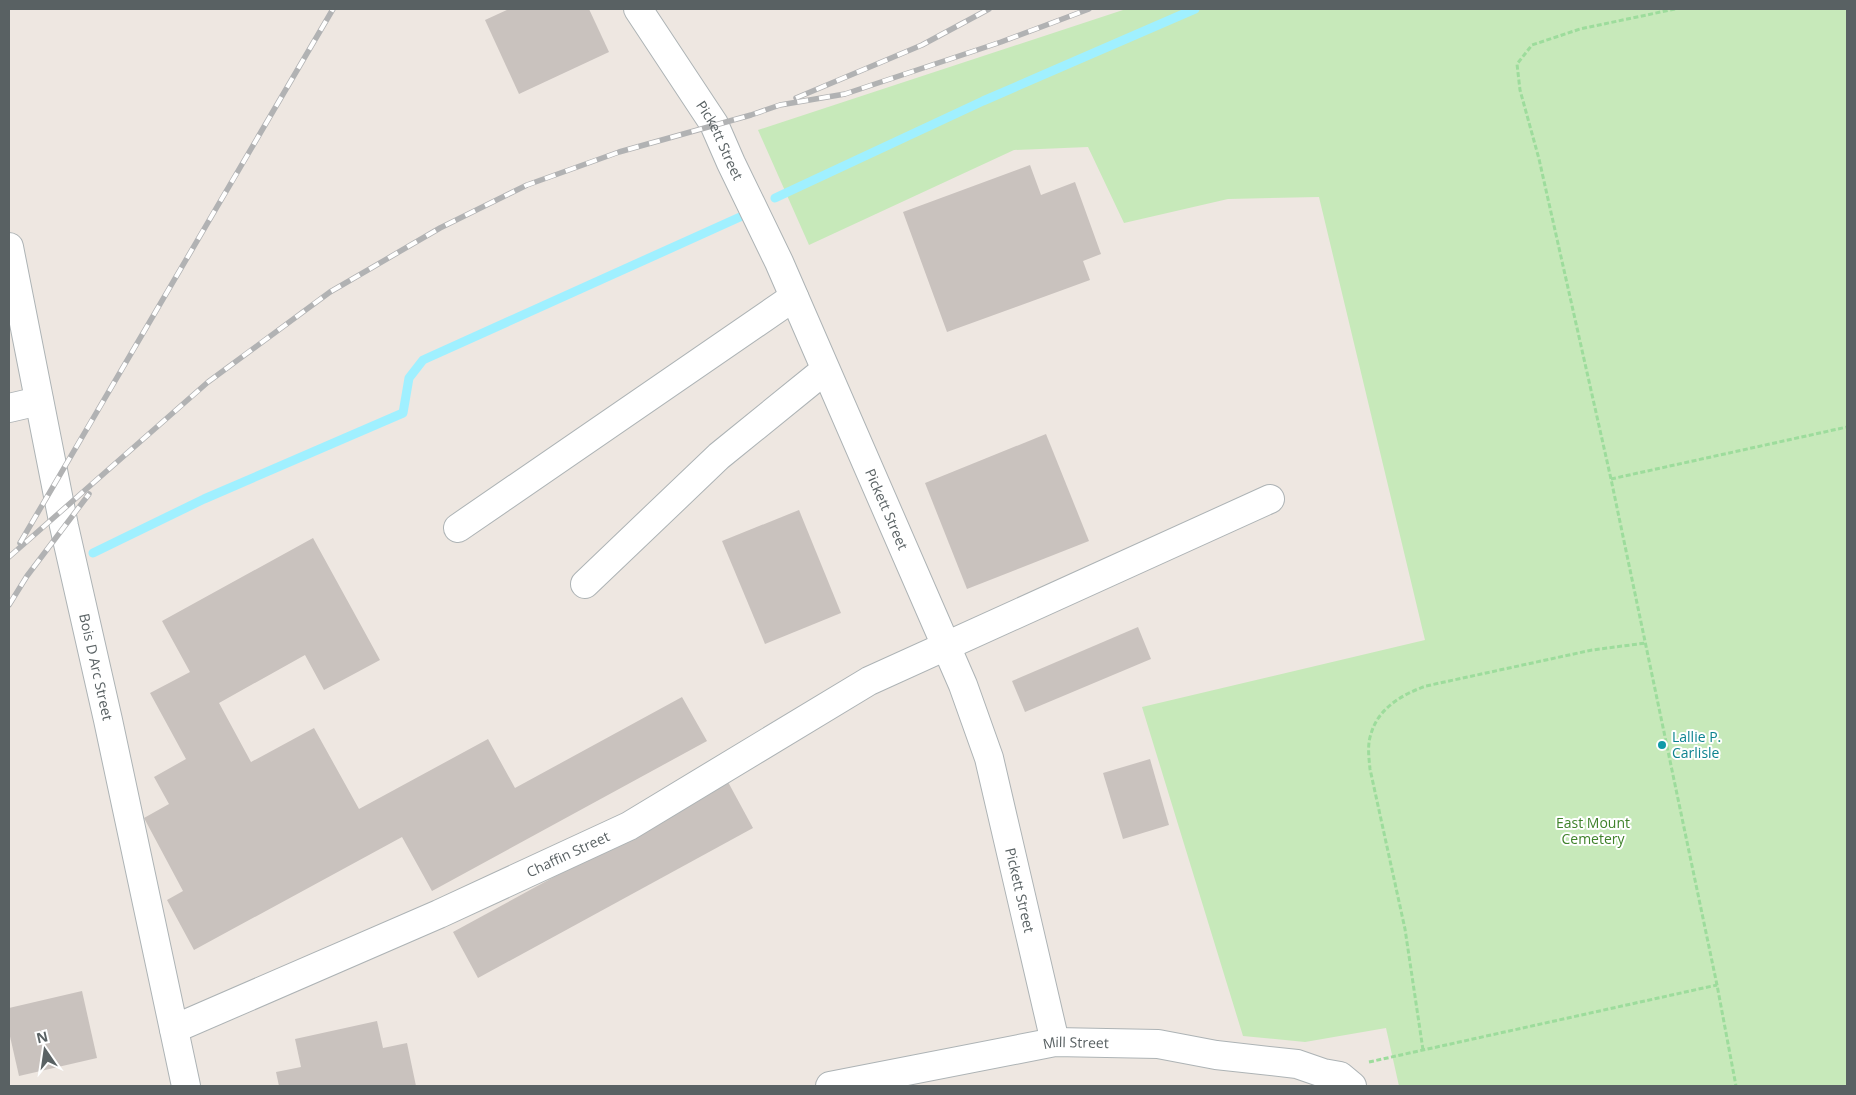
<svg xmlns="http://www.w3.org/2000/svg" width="1856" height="1095" font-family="'Open Sans',sans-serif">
<rect width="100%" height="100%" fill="#eee7e1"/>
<!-- green -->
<polygon fill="#c7e9ba" points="1126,9 1847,9 1847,1086 1399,1086 1386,1028 1305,1042 1243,1036 1142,707 1425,640 1319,197 1228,199 1124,223 1088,147 1014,150 809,245 758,130"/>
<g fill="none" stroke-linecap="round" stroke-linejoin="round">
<!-- stream -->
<g stroke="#a0f0ff" stroke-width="9">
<polyline points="775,198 983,101 1195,9"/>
<polyline points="93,553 204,499 403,413 409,378 423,360 740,217"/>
</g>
</g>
<!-- building -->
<g fill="#c9c2be">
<polygon points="509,9 589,9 609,52 519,94 485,20"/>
<polygon points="1030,165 1041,195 1075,182 1101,254 1083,261 1090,280 947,332 903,212"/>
<polygon points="1046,434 1089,541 967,589 925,483"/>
<polygon points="799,510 841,613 765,644 722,541"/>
<polygon points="313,538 380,660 324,690 305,655 219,703 251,762 314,728 359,809 488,739 515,788 682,697 707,741 432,891 402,837 194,950 167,900 183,891 144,818 169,804 154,777 186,759 150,693 190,672 162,621"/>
<polygon points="1138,627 1151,659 1025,712 1012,681"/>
<polygon points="1150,759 1169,825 1123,839 1103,773"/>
<polygon points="728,782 753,828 478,978 453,932"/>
<polygon points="82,991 97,1058 19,1076 9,1032 9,1008"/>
<polygon points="377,1021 383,1048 407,1043 416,1086 279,1086 276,1072 301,1067 295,1039"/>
</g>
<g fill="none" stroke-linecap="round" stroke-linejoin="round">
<defs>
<g id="minor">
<path id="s1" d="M638 9 714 124 731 163 779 262 963 685 989 758 1055 1042"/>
<path id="s2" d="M9 247 64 526 108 720 186 1086"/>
<polyline points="9,408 39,401"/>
<polyline points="458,528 794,297"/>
<polyline points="585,584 719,456 825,370"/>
<path id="s3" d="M174 1029 439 914 629 826 869 681 1270 499"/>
<path id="s4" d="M830 1086 1055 1042 1158 1044 1216 1055 1297 1064 1323 1073 1340 1076 1352 1086"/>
</g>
</defs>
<!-- minor casing -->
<use href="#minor" stroke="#adb3b5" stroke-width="30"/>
<!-- path -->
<g stroke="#9ddc9c" stroke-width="3" stroke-dasharray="5 2.5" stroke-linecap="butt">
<polyline points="1675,9 1580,29 1532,45 1517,64 1520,90 1539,159 1611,479 1717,985 1736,1086"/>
<polyline points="1611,479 1847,427"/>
<path d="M1423 1050 1405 929 1370 769C1369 758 1367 745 1371 734 1378 708 1403 694 1426 686L1592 650 1646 643"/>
<polyline points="1369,1062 1717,985"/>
</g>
<!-- minor -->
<use href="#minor" stroke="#fff" stroke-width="28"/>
<defs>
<g id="rail">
<polyline points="796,98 922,45 989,9"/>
<polyline points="20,543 333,9"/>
<polyline points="9,557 208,382 330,292 440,228 527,185 619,152 751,115 780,105 845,94 1001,42 1089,9"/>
<polyline points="9,605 27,576 89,494"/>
</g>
</defs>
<!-- rail casing -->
<use href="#rail" stroke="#b1b2b3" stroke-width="5.5"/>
<!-- rail -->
<use href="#rail" stroke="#fff" stroke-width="4" stroke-dasharray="11" stroke-linecap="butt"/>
</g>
<!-- markers -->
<circle fill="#0f9aa8" stroke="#fff" stroke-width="2" cx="1662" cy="745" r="5"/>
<g text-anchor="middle" stroke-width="4" stroke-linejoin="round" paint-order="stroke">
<!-- street labels -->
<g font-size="14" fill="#596163" stroke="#fff">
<text dy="5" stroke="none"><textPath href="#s1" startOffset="155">Pickett Street</textPath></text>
<text dy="5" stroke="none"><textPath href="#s1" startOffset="560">Pickett Street</textPath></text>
<text dy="5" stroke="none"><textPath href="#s2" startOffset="429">Bois D Arc Street</textPath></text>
<text dy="5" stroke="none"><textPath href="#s3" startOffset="431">Chaffin Street</textPath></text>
<text dy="5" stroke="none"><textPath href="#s1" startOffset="965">Pickett Street</textPath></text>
<text dy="5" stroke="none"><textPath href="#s4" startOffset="250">Mill Street</textPath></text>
</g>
<!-- culture labels -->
<g font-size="14" fill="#0d838f" stroke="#fff" text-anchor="start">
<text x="1672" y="742">Lallie P.<tspan x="1672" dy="16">Carlisle</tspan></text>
</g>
<!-- park labels -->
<g font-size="14" fill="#3f822b" stroke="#fff">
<text x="1593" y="828">East Mount<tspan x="1593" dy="16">Cemetery</tspan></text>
</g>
</g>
<!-- border -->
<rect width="1856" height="1095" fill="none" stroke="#596163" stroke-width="20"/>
<!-- north arrow -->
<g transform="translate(45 1050) rotate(347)" stroke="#ffffff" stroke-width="4" paint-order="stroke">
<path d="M0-4L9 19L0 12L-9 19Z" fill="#596163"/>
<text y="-8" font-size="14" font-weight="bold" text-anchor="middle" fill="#596163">N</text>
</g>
</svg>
